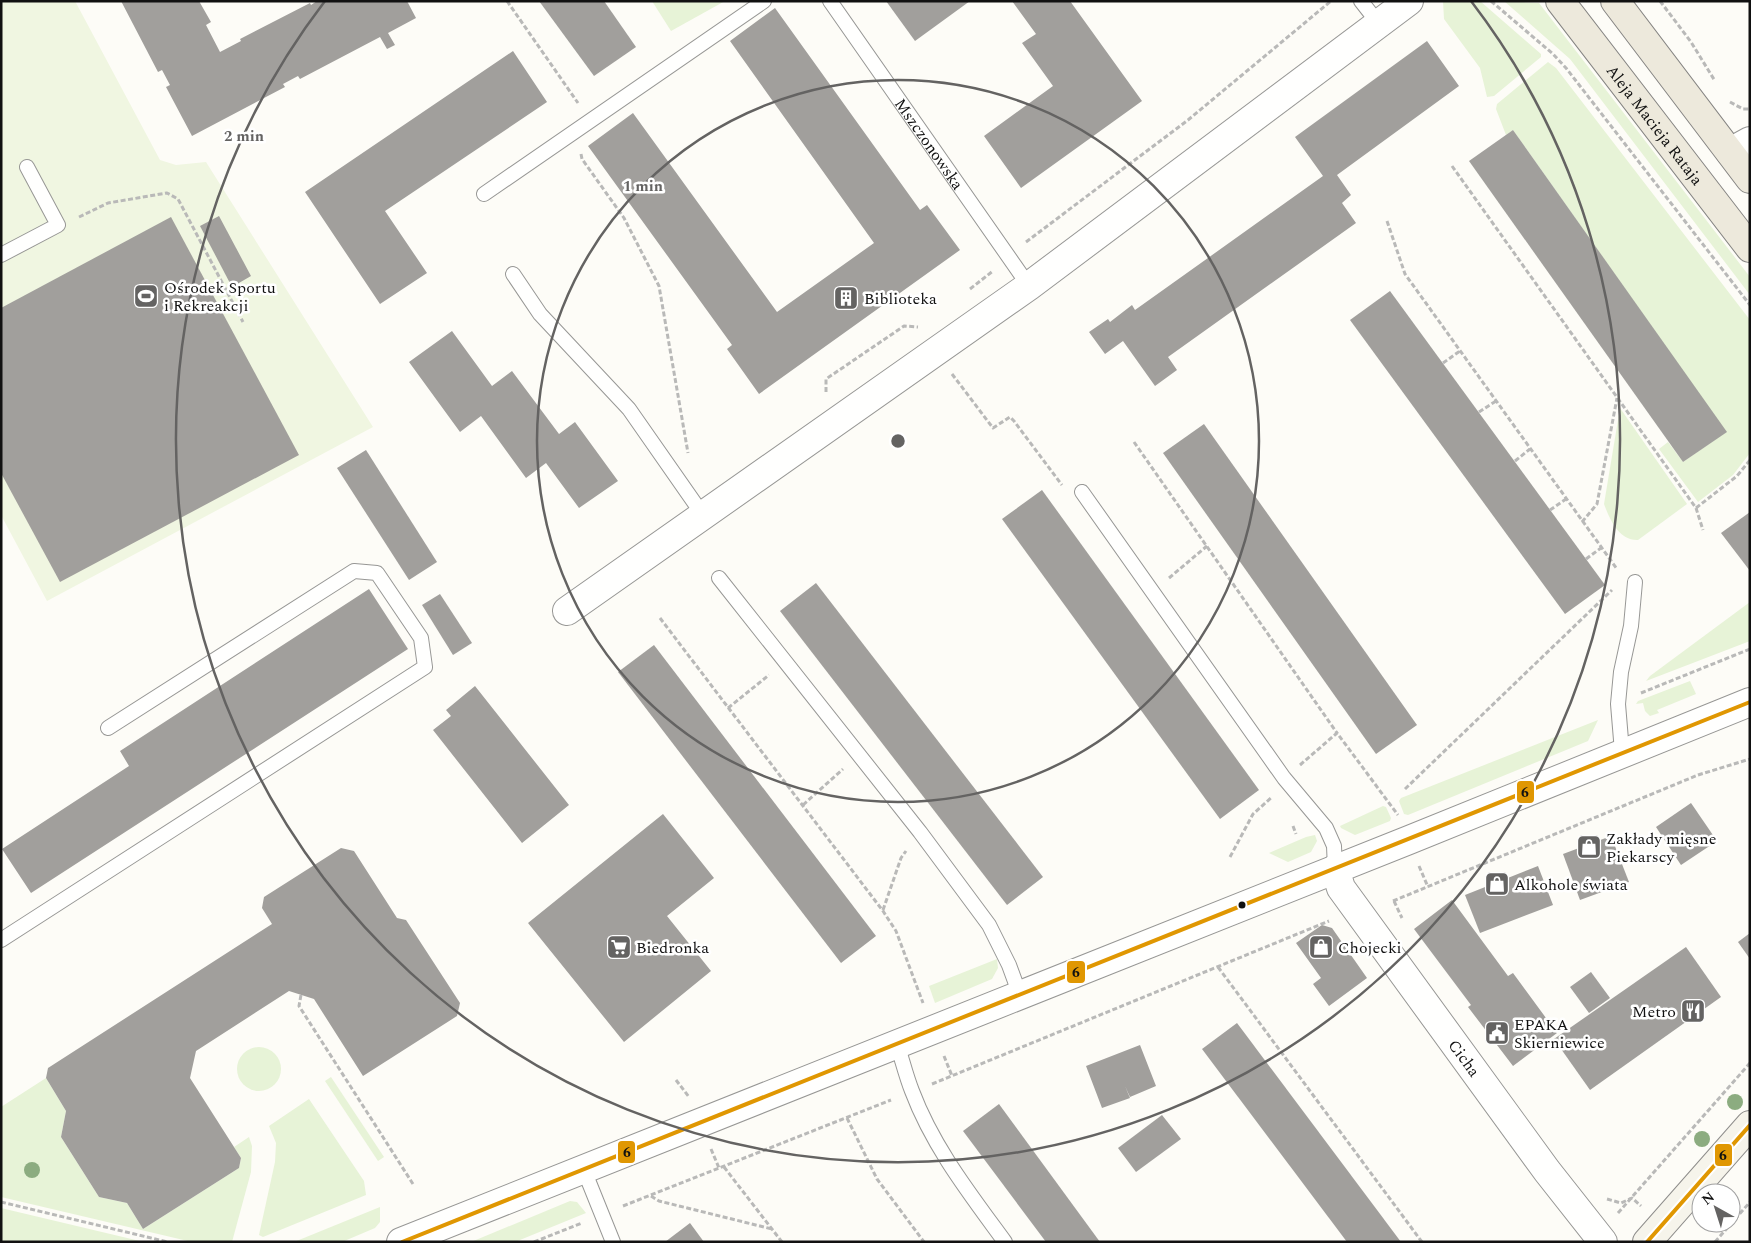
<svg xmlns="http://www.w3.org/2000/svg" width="1751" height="1243" font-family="Spectral,serif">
<rect width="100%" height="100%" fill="#fdfcf7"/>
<!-- green -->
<g fill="#e7f3d7">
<polygon points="652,1 725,1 671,31"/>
<polygon points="1443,1 1480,1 1541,54 1541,57 1494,96 1487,97 1480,68 1444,19"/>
<polygon points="1504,1 1539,3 1750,277 1750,295 1570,59"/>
<polygon points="1548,62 1556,68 1750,320 1750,453 1733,475 1698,502 1659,449 1668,442 1683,462 1726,432 1513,130 1506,135 1496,109 1497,104"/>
<path d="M1620 408 1687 504 1638 540C1619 541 1610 520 1604 504Z"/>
<polygon points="1750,602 1750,641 1646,681 1650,676"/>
<polygon points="1690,681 1696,694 1657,710 1659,713 1650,716 1645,711 1643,703 1636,704 1638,701"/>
<polygon points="1598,720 1588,741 1408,815 1404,814 1399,801 1401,798"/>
<polygon points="1383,806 1386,807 1391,818 1390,821 1355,835 1341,828 1340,826"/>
<polygon points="1315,835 1317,841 1311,852 1288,862 1269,853 1306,837"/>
<polygon points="997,959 998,968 992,979 935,1003 929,986"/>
<circle cx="259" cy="1069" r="22"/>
<polygon points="331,1077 384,1157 378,1161 325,1081"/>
<polygon points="46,1078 66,1111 61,1137 99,1197 127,1203 143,1229 239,1168 241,1158 234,1147 249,1137 252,1146 251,1172 232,1242 192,1242 1,1197 1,1107"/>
<polygon points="309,1099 364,1181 366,1195 263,1237 259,1235 275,1162 276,1143 269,1126"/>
<polygon points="570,1201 577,1202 586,1213 515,1242 471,1242"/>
<polygon points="380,1207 380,1222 375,1228 342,1242 294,1242"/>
<polygon points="1,1208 144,1242 1,1242"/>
</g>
<!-- pitch -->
<polygon fill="#f0f6e1" points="1,1 75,1 160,160 176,165 206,162 373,427 47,601 1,515"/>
<!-- building -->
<g fill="#a19f9c">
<polygon points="121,1 199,1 211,22 206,25 220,52 241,41 240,39 310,3 311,5 317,1 407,1 416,18 388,33 395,45 387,49 380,37 300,79 298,76 283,84 285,87 192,136 166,87 170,85 162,70 158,72"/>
<polygon points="539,1 604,1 636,47 594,76"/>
<polygon points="886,1 970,1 915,41"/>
<polygon points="1012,1 1070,1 1142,101 1021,188 984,136 1053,86 1022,43 1036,34"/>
<polygon points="775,8 920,210 927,205 960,250 759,394 727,349 732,345 588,146 633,113 777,312 874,243 730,41"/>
<polygon points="1427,41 1459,86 1337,175 1351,195 1342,203 1356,223 1168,357 1177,370 1155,386 1123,341 1105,354 1089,332 1108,319 1110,322 1132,305 1135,310 1323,176 1295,137"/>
<polygon points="513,51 547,102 385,211 427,273 380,304 305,192"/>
<polygon points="1513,130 1727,432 1683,462 1469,161"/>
<polygon points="219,216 251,276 232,287 200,226"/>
<polygon points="171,217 299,455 60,582 1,473 1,308"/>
<polygon points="1390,291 1605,585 1565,614 1350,320"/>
<polygon points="452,331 492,386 512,371 559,434 575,422 618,481 579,508 546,463 526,478 481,416 460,432 409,362"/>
<polygon points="1204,424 1417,725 1376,754 1163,453"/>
<polygon points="366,450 437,562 409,580 337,468"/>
<polygon points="1042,490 1259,790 1220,819 1002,519"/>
<polygon points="1750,512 1750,571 1721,533"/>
<polygon points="816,583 1043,877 1007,905 780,611"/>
<polygon points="369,589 408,649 31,893 2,849 129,766 120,751"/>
<polygon points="440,594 472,643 453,655 422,605"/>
<polygon points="654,645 876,936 841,963 618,672"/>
<polygon points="475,686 569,805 522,843 433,730 451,716 446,710"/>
<polygon points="1691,803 1717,841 1681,865 1656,827"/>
<polygon points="663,814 714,878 667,916 711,971 624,1042 528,923"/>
<polygon points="1611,836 1629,882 1580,900 1563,854"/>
<polygon points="341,848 354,851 397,918 406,920 460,1003 457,1016 363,1076 314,999 289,991 196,1051 190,1078 241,1158 239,1168 143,1229 127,1203 99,1197 61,1137 66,1111 46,1078 48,1068 272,924 262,908 264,897"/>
<polygon points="1538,866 1553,905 1480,933 1465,895"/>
<polygon points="1452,900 1508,976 1513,973 1557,1033 1513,1066 1468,1007 1471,1005 1414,929"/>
<polygon points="1322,925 1332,928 1367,978 1329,1006 1313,984 1321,978 1296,943"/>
<polygon points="1750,933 1750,959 1738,942"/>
<polygon points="1686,947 1721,997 1590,1090 1554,1039"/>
<polygon points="1591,972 1610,998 1589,1013 1570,987"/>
<polygon points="1237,1023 1401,1242 1347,1242 1202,1049"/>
<polygon points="1140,1045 1156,1086 1130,1097 1125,1086 1130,1098 1102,1108 1086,1066"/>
<polygon points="999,1104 1100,1242 1046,1242 963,1131"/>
<polygon points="1162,1115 1181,1139 1136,1172 1118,1148"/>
<polygon points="690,1223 704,1242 665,1242"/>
</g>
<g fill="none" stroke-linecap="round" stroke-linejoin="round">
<defs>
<g id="service">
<path id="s1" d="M830 1 1029 286"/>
<polyline points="1361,1 1379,24"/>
<polyline points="484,194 764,1"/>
<polyline points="1,255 58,225 27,167"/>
<polyline points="513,274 540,314 629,409 703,515"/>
<polyline points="1082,492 1284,778 1326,828 1334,846 1335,869"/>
<polyline points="719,578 920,832 989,925 1009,965 1020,995"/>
<polyline points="1622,752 1618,704 1621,672 1631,626 1635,582"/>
<polyline points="1,940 425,667 421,638 377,573 354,571 108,728"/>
<path d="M897 1044C902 1059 906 1076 912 1091 933 1147 970 1194 1005 1242"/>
<polyline points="584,1170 613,1242"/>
</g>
<g id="minor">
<polyline points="1730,152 1750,141"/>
<polyline points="567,611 1029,286 1409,1"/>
<path id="s2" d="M1335 869 1341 888 1547 1171 1603 1242"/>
</g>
<polyline id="tertiary" points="401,1242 1409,840 1750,702"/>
<polyline id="secondary" points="1647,1242 1750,1125"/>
<g id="primary">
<path id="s3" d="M1560 1 1750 248"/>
<polyline points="1615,1 1750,179"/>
</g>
</defs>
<!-- service casing -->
<use href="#service" stroke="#979795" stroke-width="16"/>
<!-- minor casing -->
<use href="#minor" stroke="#979795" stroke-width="30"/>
<!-- tertiary casing -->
<use href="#tertiary" stroke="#979795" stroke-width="30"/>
<!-- secondary casing -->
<use href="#secondary" stroke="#8e8d8b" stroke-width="30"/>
<!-- primary casing -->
<use href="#primary" stroke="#858482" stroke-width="30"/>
<!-- path -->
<g stroke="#b9b9b8" stroke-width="3" stroke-dasharray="5 2.5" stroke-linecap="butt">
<polyline points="507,1 578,103"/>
<polyline points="1491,1 1553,54 1566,68 1750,305"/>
<polyline points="1660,1 1691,42 1715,81"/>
<polyline points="1730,102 1743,109 1750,109"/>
<polyline points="581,154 582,159 624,218 659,286 688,453"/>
<polyline points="1452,166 1696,508 1703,530"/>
<polyline points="79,217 108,203 167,193 178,199 243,322"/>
<polyline points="1387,221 1405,274 1617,569"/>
<polyline points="1026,242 1188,120 1331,1"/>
<polyline points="970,289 993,271"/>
<polyline points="1443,363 1460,351"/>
<polyline points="952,374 993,428 1010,417 1014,421 1062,485"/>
<polyline points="826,392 826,379 904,326 918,327"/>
<polyline points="1479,412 1496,401"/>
<polyline points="1134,442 1337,733"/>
<polyline points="1515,461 1530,449"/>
<polyline points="1696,508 1737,476 1750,460"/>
<polyline points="1550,510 1566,499"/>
<polyline points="1582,522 1597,504 1617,398"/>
<polyline points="1586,559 1601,548"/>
<polyline points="1169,578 1207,546"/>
<polyline points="660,618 883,911 896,931 923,1003"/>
<polyline points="1641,693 1750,649"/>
<polyline points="728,708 769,675"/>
<polyline points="1300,765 1337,733 1398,815"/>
<polyline points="1405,789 1612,590"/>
<polyline points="803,805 843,769"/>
<polyline points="1293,826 1296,834"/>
<polyline points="1230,857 1253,814 1272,797"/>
<polyline points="1419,866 1428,887"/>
<polyline points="1393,901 1698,775 1750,759"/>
<polyline points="1394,901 1402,918"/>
<polyline points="883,910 901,858 906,851"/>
<polyline points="1218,967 1422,1242"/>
<polyline points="301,995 299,1006 413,1184"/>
<polyline points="944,1056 952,1076"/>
<polyline points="676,1080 689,1097"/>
<polyline points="932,1084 1329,921"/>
<polyline points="847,1118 877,1179 924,1242"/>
<polyline points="711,1149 719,1168"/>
<polyline points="724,1167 782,1242"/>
<polyline points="651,1196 659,1201 772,1229"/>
<polyline points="1607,1199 1621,1203 1632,1198 1641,1206"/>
<polyline points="1,1202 168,1242"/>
<polyline points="623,1206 891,1100"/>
<polyline points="1618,1213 1750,1063"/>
<polyline points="534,1242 582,1223"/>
<polyline points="1715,1242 1750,1202"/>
</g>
<!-- service -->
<use href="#service" stroke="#fffffe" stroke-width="14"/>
<!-- minor -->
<use href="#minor" stroke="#fffffe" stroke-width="28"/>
<!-- tertiary -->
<use href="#tertiary" stroke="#fffffe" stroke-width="28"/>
<!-- secondary -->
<use href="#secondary" stroke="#f6f4eb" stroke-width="28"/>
<!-- primary -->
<use href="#primary" stroke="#ede9dc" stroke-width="28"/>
<defs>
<g id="bus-1">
<polyline points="402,1242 1750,702"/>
<polyline points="1647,1242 1750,1125"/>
</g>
</defs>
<!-- bus-1 casing -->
<use href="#bus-1" stroke="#fff" stroke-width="8"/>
<!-- bus-1 -->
<use href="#bus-1" stroke="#e09702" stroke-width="4"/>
</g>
<!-- trees -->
<g fill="#8cac80">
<circle cx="1735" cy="1102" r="8"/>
<circle cx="1702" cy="1139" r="8"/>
<circle cx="32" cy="1170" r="8"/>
</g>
<!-- distance rings -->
<g fill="none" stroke="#646362" stroke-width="2.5">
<circle cx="898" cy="441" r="361"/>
<path d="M1471 1A722 722 0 1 1 325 1"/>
</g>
<!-- icons -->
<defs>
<symbol id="stadium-square" viewBox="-11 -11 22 22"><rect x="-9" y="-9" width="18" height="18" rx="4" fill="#646362" stroke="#fff"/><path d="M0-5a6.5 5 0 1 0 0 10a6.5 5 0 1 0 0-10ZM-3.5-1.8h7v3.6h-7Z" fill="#fff"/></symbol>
<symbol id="building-square" viewBox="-11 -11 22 22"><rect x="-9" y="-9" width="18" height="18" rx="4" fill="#646362" stroke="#fff"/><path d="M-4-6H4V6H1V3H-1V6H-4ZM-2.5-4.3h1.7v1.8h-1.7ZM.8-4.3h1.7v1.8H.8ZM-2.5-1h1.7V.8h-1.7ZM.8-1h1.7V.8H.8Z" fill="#fff"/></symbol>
<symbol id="shop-square" viewBox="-11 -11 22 22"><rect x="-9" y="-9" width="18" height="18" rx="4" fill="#646362" stroke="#fff"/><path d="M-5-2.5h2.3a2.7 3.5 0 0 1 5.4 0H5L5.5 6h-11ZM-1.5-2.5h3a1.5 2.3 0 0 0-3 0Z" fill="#fff"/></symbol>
<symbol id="supermarket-square" viewBox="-11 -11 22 22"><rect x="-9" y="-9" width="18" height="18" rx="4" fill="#646362" stroke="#fff"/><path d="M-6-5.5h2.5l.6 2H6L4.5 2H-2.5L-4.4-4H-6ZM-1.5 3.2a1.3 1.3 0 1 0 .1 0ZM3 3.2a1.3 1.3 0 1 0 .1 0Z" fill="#fff"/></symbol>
<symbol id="restaurant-square" viewBox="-11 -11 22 22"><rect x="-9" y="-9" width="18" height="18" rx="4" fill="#646362" stroke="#fff"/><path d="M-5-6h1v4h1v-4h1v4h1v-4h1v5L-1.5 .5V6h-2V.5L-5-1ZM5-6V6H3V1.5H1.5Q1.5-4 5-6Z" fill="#fff"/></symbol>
<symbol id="civic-square" viewBox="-11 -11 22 22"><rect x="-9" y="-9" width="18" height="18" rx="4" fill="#646362" stroke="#fff"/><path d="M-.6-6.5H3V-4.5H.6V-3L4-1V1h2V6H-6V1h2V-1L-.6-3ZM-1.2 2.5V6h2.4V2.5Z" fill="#fff"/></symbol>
</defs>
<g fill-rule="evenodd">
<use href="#stadium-square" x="132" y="282" width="28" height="28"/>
<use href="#building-square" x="832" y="284" width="28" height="28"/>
<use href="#shop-square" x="1575" y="833" width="28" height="28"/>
<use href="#shop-square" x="1483" y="870" width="28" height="28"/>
<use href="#supermarket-square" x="605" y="933" width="28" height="28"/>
<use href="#shop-square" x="1307" y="933" width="28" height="28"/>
<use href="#restaurant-square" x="1679" y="997" width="28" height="28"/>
<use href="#civic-square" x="1483" y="1019" width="28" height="28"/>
</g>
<!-- markers -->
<circle fill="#111" stroke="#fff" stroke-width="2" cx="1242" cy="905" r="4.5"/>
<g text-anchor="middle" stroke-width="5" stroke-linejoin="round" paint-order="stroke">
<!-- street labels -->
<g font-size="16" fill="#111" stroke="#fff">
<text dy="6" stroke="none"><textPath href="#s3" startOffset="156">Aleja Macieja Rataja</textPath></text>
<text dy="6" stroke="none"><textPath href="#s1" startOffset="174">Mszczonowska</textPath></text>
<text dy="6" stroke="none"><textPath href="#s2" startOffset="230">Cicha</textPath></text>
</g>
<!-- poi labels -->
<g font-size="16" fill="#111" stroke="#fff" text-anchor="start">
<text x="164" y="293">Ośrodek Sportu<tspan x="164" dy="18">i Rekreakcji</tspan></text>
<text x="864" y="304">Biblioteka</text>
<text x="1606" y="844">Zakłady mięsne<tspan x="1606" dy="18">Piekarscy</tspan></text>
<text x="1514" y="890">Alkohole świata</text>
<text x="636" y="953">Biedronka</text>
<text x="1338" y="953">Chojecki</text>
<text x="1676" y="1017" text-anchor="end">Metro</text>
<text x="1514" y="1030">EPAKA<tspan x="1514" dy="18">Skierniewice</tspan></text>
</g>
</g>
<circle cx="898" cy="441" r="8" fill="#646362" stroke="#fff" stroke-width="2.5"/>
<g font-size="15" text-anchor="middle" font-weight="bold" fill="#646362" stroke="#fff" stroke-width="5" stroke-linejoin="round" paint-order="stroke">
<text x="244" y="141">2 min</text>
<text x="643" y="191">1 min</text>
</g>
<g stroke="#fff" stroke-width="2">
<rect x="1516" y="780" width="19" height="24" rx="5" fill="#e09702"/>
<rect x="1066" y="960" width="20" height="24" rx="5" fill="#e09702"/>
<rect x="617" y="1140" width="19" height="24" rx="5" fill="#e09702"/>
<rect x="1714" y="1143" width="19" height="24" rx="5" fill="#e09702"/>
</g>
<g font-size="14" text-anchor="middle" font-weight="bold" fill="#111">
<text x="1525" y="797">6</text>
<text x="1076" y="977">6</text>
<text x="627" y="1157">6</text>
<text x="1723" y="1160">6</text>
</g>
<!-- border -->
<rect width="1751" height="1243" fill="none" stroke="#111111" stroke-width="5"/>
<!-- north arrow -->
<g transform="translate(1716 1208) rotate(321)"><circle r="24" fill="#ffffff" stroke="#a0a0a0"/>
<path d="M0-4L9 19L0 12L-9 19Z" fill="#646362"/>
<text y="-8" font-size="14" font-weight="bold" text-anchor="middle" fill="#111111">N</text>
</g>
</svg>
